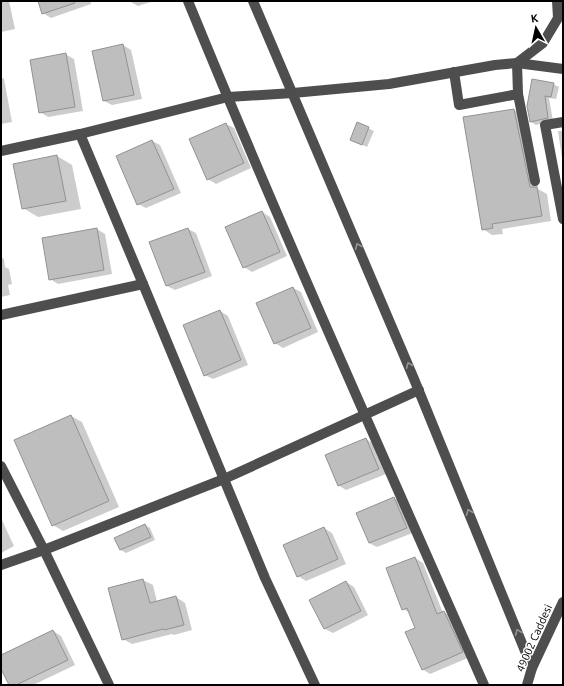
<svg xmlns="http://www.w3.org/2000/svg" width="564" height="686" font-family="Ubuntu,sans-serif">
<rect width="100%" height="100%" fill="#fff"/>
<!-- shadow -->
<g fill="#0003">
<polygon points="1,1 9,1 15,29 1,32"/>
<polygon points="39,1 90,1 91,4 51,18 43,13"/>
<polygon points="129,1 154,1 138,6"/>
<polygon points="123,45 131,50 142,99 112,105 104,101 93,52"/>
<polygon points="65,54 74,59 83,111 48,117 40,112"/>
<polygon points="1,77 4,79 12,122 1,124"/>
<polygon points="553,84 559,87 556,99 549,98 553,121 536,125 531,122 528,106"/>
<polygon points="514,110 524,115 538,189 547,194 551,221 502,229 503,234 492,235 483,229"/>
<polygon points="357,123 374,131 367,147 356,142"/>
<polygon points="226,124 234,128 251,168 216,184 208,179"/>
<polygon points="558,131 563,131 563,165"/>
<polygon points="152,141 160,145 181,193 146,208 138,204"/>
<polygon points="57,156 72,165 81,209 38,217 23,208"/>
<polygon points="262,212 270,217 287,256 252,272 244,267"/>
<polygon points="97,229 105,234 112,274 58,284 50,279"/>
<polygon points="188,229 196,233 212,276 175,290 167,286 150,243"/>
<polygon points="1,257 4,259 5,267 9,269 12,284 8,285 10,295 1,297"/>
<polygon points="293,288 301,292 318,332 283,348 275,343"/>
<polygon points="220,311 228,316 248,365 213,379 205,375"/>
<polygon points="71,416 82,422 119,507 63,531 53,525"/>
<polygon points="366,439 374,444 386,474 346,490 338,485"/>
<polygon points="394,498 402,503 415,532 377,547 369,543"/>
<polygon points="1,518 14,546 1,553"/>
<polygon points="145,525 150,528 155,540 126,553 121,550 116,538"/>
<polygon points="324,528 332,533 346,564 306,581 298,576"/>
<polygon points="415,558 423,563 443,613 444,612 452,617 470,657 430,674 422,669 417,628 410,613 403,609"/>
<polygon points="143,580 153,585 157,602 176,597 185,603 192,630 174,635 172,634 132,644 123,639 109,589"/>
<polygon points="346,582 354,587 368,615 333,633 325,629"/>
<polygon points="53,631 61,636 75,665 33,685 10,685 1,667 1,656"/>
</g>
<!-- building -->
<g fill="#bebebe" stroke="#929292">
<polygon points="38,1 74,1 75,3 42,14"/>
<polygon points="123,44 134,95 103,101 92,51"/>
<polygon points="66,53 75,107 39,113 30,60"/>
<polygon points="532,79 554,83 551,97 545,96 548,118 530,122 527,106"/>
<polygon points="514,109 529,182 530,187 537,187 542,216 492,224 493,228 482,230 463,117"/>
<polygon points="357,122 369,127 362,145 350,140"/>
<polygon points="226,123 244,163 207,180 189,139"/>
<polygon points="152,140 174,189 137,205 116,156"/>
<polygon points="57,155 66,201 22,209 13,164"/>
<polygon points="262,211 280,252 243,268 225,227"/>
<polygon points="97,228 104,270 49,280 42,238"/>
<polygon points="188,228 205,272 166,286 149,242"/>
<polygon points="293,287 311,328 274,344 256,303"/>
<polygon points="220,310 241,360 204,376 183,325"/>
<polygon points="71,415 109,501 52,526 14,440"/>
<polygon points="366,438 379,469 338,486 325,455"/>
<polygon points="394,497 407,528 369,543 356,513"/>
<polygon points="145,524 151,537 120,550 114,538"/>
<polygon points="324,527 338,559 297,577 283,545"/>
<polygon points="415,557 437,614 444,611 463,652 422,670 405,632 415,628 407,608 402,610 386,568"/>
<polygon points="143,579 150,603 176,596 184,625 164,630 163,629 122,640 108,588"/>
<polygon points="346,581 361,611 324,629 309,600"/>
<polygon points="53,630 68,660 16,685 9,685 1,669 1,655"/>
</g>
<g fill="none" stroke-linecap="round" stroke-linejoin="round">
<!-- minor -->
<g stroke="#4e4e4e" stroke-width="10">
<path d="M188 1C282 231 384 458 484 685"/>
<polyline points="253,1 414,379 532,668"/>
<polyline points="454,72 459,105 518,94 517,63 543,43 558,18 557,1"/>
<polyline points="518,94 535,181"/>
<polyline points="563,122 545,125 563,219"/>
<polyline points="80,134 143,284 265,578 315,685"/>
<polyline points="1,151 80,134 228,97 293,93 389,84 495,65 517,63 563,69"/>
<polyline points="1,315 143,284"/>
<polyline points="1,466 44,550 109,685"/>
<polyline points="1,565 44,550 224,479 419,390"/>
<polyline points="527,685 532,668 563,602"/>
</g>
</g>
<!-- one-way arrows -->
<defs><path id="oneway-chevron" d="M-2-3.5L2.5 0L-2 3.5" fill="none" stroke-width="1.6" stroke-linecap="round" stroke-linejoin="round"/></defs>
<g stroke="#959595">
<use href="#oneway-chevron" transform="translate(358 246) rotate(-113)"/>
<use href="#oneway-chevron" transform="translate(409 365) rotate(-113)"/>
<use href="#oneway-chevron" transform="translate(469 512) rotate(-112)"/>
<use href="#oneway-chevron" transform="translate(518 632) rotate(-112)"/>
</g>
<g text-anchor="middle" stroke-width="3" stroke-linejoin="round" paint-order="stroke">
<!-- street labels -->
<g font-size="11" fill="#000" stroke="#fff">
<text transform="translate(534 638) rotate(-66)" y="4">49002 Caddesi</text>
</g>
</g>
<!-- border -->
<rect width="564" height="686" fill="none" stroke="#000000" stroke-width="4"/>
<!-- north arrow -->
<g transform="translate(536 28) rotate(351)" stroke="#ffffff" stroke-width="3" paint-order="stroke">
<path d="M0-3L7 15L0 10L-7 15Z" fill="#000000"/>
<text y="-6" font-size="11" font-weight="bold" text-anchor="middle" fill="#000000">K</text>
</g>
</svg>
